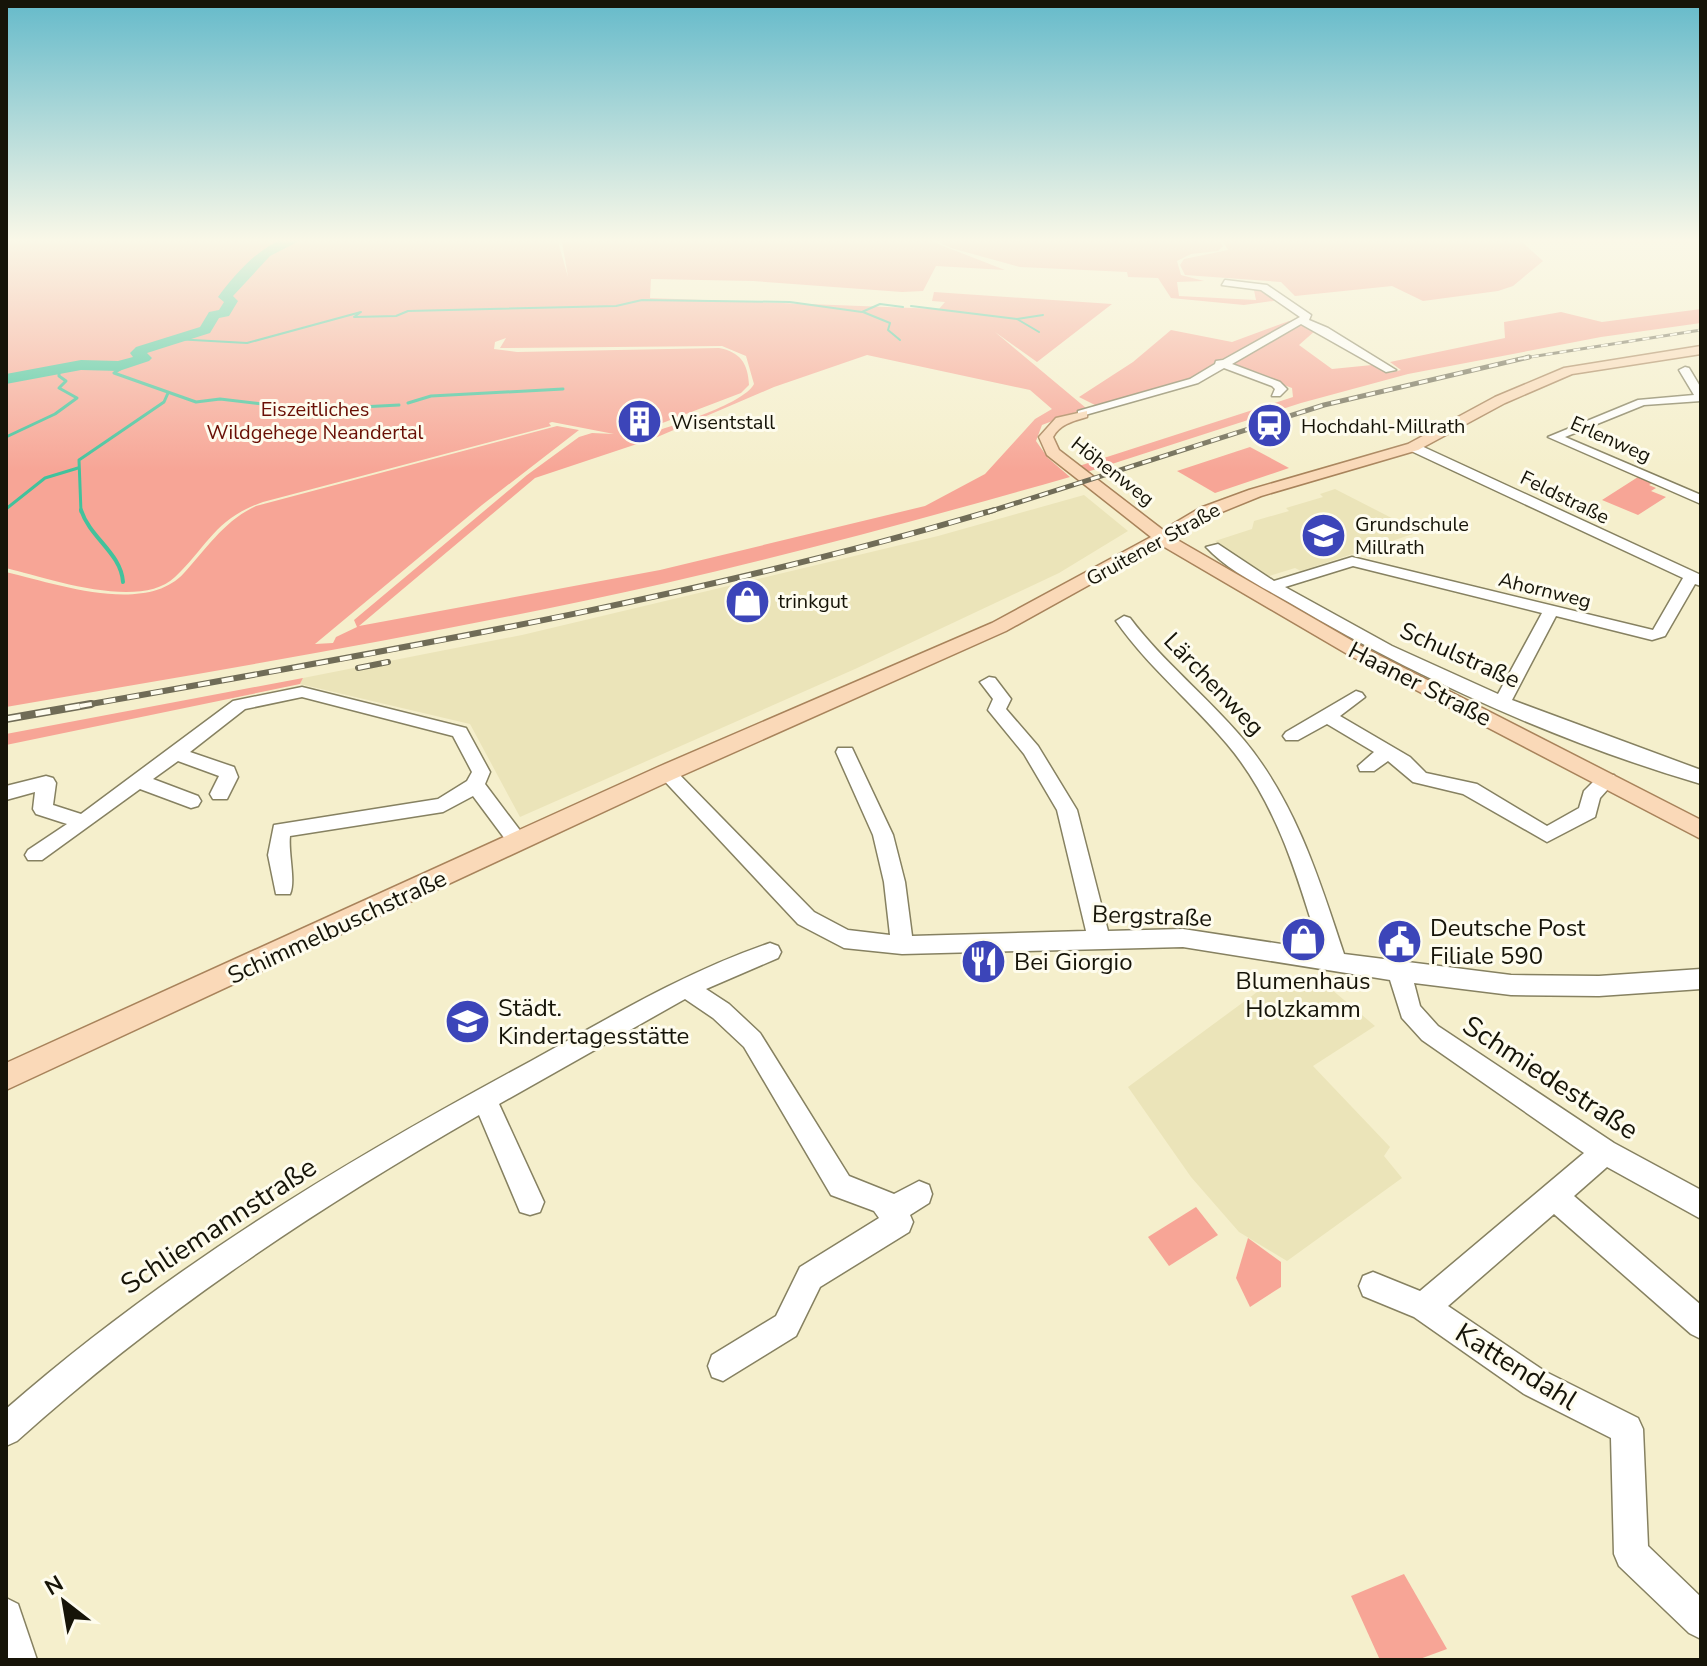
<svg xmlns="http://www.w3.org/2000/svg" width="1707" height="1666" font-family="'Nunito Sans',sans-serif">
<rect width="100%" height="100%" fill="#f5efcc"/>
<!-- built -->
<g fill="#ebe4b9">
<polygon points="1335,489 1419,532 1301,571 1295,568 1266,577 1215,541 1252,529 1254,521 1289,511 1286,508 1323,497 1320,494"/>
<polygon points="1084,495 1128,531 1059,573 855,669 520,817 470,724 300,684 303,678 522,635 938,536"/>
<polygon points="1268,984 1331,989 1375,1026 1313,1066 1390,1147 1384,1156 1402,1178 1287,1261 1239,1232 1191,1177 1128,1087"/>
</g>
<!-- green -->
<g fill="#f7a596" fill-rule="evenodd">
<path d="M6 238H557L568 277 562 242 633 238H936L933 242 1005 270 936 266 923 291 902 292 753 281 651 279 650 298 939 309 945 302 932 301 934 292 1112 304 1037 362 995 332 1086 408 1042 425 1036 441 1048 458 1070 477C936 515 802 552 666 583 448 632 226 669 6 707V572C54 583 145 616 184 573 206 549 225 520 256 506L557 426 579 430 482 505 315 644 333 643 336 637 357 627 354 620 527 475 579 437 592 433 614 434 552 422 549 423 551 426 263 502C214 519 209 545 175 577 140 611 47 578 6 568ZM506 338 500 348 722 346 746 356 754 384C743 405 667 427 642 436L631 435 741 393 749 385C748 363 740 352 719 348L517 352 494 349 495 342ZM867 355 1030 390 1052 409 1035 419 985 474 925 506 660 570 359 626 535 478 655 438 774 387Z"/>
<polygon points="941,238 1217,238 1223,246 1218,251 1191,254 1177,261 1181,275 1204,281 1177,282 1179,296 1256,300 1254,290 1247,287 1260,288 1280,300 1244,305 1171,298 1158,278 1128,277 1127,272 1020,267 951,248 942,244"/>
<polygon points="1221,238 1535,238 1521,241 1543,261 1513,286 1498,291 1423,301 1392,286 1295,296 1281,282 1185,275 1180,265 1184,259 1228,250"/>
<polygon points="1701,309 1701,323 1601,337 1408,374 1301,403 1087,472 1079,466 1293,397 1292,388 1217,361 1192,379 1097,406 1079,397 1133,362 1171,330 1232,342 1289,321 1316,330 1299,345 1332,369 1372,365 1390,373 1401,370 1390,362 1505,338 1504,322 1561,312 1602,322"/>
<polygon points="1250,447 1289,468 1215,493 1177,471"/>
<polygon points="1638,477 1652,483 1649,485 1656,488 1651,491 1666,497 1638,515 1602,500"/>
<polygon points="303,678 300,684 6,745 6,734"/>
<polygon points="1196,1207 1218,1235 1169,1266 1148,1237"/>
<polygon points="1248,1238 1281,1262 1281,1287 1250,1307 1236,1278"/>
<polygon points="1404,1574 1447,1649 1417,1660 1380,1660 1351,1596"/>
</g>
<g fill="none" stroke-linecap="round" stroke-linejoin="round">
<!-- stream-far2 -->
<g stroke="#42c29c" stroke-width="2">
<polyline points="911,306 1017,319 1043,315"/>
<polyline points="863,312 890,323 888,330 900,340"/>
<polyline points="1017,319 1039,332"/>
<polyline points="175,339 247,343 361,312 354,317 396,316 408,311 616,306 642,300 790,302 862,312 880,304 903,307"/>
</g>
<!-- stream-far1 -->
<g stroke="#42c29c" stroke-width="3">
<polyline points="126,365 114,373 196,402 220,399 295,408"/>
<polyline points="408,403 431,396 563,389"/>
<polyline points="304,410 399,405"/>
<polyline points="6,437 55,414 77,398 59,388 66,381 59,376 59,369"/>
<polyline points="6,509 45,478 78,468"/>
<polyline points="81,512 79,460 164,402 168,393"/>
</g>
<!-- stream -->
<path stroke="#42c29c" stroke-width="4" d="M81 510C90 538 121 553 123 582"/>
<!-- river -->
<path fill="#42c29c" fill-rule="evenodd" d="M285 238H305L270 256 233 296 238 301 229 316 219 318 210 333 147 353 152 358 149 361 119 371 81 370 6 384V374L81 360 118 361 133 357 130 353 136 347 200 327 209 312 219 310 224 302 218 297C236 273 257 249 285 238Z"/>
<defs>
<g id="minor">
<polygon points="1225,280 1267,285 1311,315 1309,320 1328,328 1396,370 1386,372 1301,324 1232,364 1280,382 1287,389 1280,396 1272,396 1275,389 1272,386 1224,368 1198,383 1078,417 1078,411 1190,379 1215,364 1216,361 1223,360 1300,317 1261,290 1222,285"/>
<polygon points="1685,367 1689,368 1701,388 1701,401 1644,405 1565,437 1701,495 1701,504 1548,437 1638,400 1694,395 1679,370"/>
<path d="M1409 444H1417L1701 575V586L1695 584 1665 636 1652 640 1556 616 1512 700 1701 770V784C1561 743 1416 678 1290 603 1263 587 1228 571 1206 547L1218 544 1274 581 1352 557 1653 630 1683 578 1409 450ZM1353 566 1542 613 1498 694 1392 646 1285 587Z"/>
<path d="M1124 616 1130 618C1163 662 1207 696 1243 739 1295 801 1319 878 1344 954L1511 975 1599 976 1701 969V989L1599 996 1511 995 1414 983 1420 1006 1438 1026 1614 1143 1701 1190V1219L1607 1167 1574 1196 1701 1305V1339L1691 1334 1554 1214 1448 1306 1546 1372 1638 1418 1643 1429 1648 1546 1701 1597V1639L1689 1633 1619 1566 1614 1554 1611 1438 1524 1394 1414 1317 1363 1296 1359 1286 1363 1276 1373 1272 1420 1291 1584 1153 1422 1040 1402 1018 1390 980 1183 947 902 954 844 948 798 924 657 773 659 768H673L814 912 848 930 890 935 884 882 873 835 836 752 838 748H852L893 835 905 882 912 936 1086 931 1057 810 1024 754 988 710 993 699 980 682 989 677 995 678 1011 699 1006 709 1038 746 1077 810 1108 931 1183 929 1320 950C1298 878 1277 803 1227 744 1192 702 1148 667 1116 621Z"/>
<path d="M302 687 466 728 490 772 485 784 525 837 528 842 525 847H511L473 796 443 812 290 836C288 853 296 881 290 894H276L268 855 274 825 438 799 467 781 472 772 453 736 302 697 245 709 190 752 234 767 238 777 227 799H213L210 794 219 776 178 761 153 779 198 796 201 801 198 806 191 808 140 789 42 860H28L25 855 28 850 67 824 36 814 33 809 35 792 6 800V786L46 776 53 778 56 783 53 805 81 814 233 701Z"/>
<polygon points="1356,691 1362,693 1365,697 1340,716 1410,757 1426,773 1477,784 1547,826 1579,808 1584,791 1600,775 1614,775 1616,780 1600,798 1595,817 1547,842 1463,794 1413,782 1388,761 1374,771 1360,771 1358,766 1374,752 1327,724 1298,740 1286,740 1283,736 1286,732"/>
<path d="M770 943 778 946 781 952 778 958 706 989 729 1004 760 1033 849 1176 894 1194 919 1181 929 1185 932 1194 929 1203 910 1215 913 1222 909 1232 820 1287 796 1336 723 1381 712 1377 708 1366 712 1355 776 1316 800 1267 879 1218 874 1211 831 1195 744 1047 713 1018 685 999 499 1104 544 1202 540 1212 530 1215 520 1212 479 1115C314 1210 159 1313 17 1441L6 1446V1409C166 1269 345 1161 531 1061 609 1018 685 972 770 943Z"/>
<polygon points="6,1598 18,1604 37,1660 6,1660"/>
</g>
<path id="major" d="M1701 346V354L1572 374 1505 403 1418 450 1261 496 1212 516 1174 538 1363 647 1701 820V839L1349 655 1161 545 1006 631 674 779 6 1090V1063L658 767 992 623 1151 537 1047 455 1039 437 1056 418 1087 411V417C1073 421 1060 424 1053 437L1059 450 1163 530 1200 508 1249 490 1408 444 1495 397 1564 368Z"/>
</defs>
<!-- minor casing -->
<use href="#minor" stroke="#868161" stroke-width="3"/>
<!-- major casing -->
<use href="#major" stroke="#a8835b" stroke-width="3"/>
<!-- minor -->
<use href="#minor" fill="#fff" fill-rule="evenodd"/>
<!-- major -->
<use href="#major" fill="#fad9b8" fill-rule="evenodd"/>
<defs>
<polyline id="rail-far3" points="1518,359 1701,330"/>
<polyline id="rail-far2" points="988,512 1324,405 1529,357"/>
<g id="rail-far1">
<polyline points="358,668 388,662"/>
<path d="M80 706C386 651 696 599 994 510"/>
</g>
<polyline id="rail" points="6,719 91,704"/>
</defs>
<!-- rail-far3 casing -->
<use href="#rail-far3" stroke="#706c57" stroke-width="3"/>
<!-- rail-far2 casing -->
<use href="#rail-far2" stroke="#706c57" stroke-width="5"/>
<!-- rail-far1 casing -->
<use href="#rail-far1" stroke="#706c57" stroke-width="6"/>
<!-- rail casing -->
<use href="#rail" stroke="#706c57" stroke-width="8"/>
<!-- rail-far3 -->
<use href="#rail-far3" stroke="#fefcee" stroke-width="2" stroke-dasharray="7" stroke-linecap="butt"/>
<!-- rail-far2 -->
<use href="#rail-far2" stroke="#fefcee" stroke-width="3" stroke-dasharray="9" stroke-linecap="butt"/>
<!-- rail-far1 -->
<use href="#rail-far1" stroke="#fefcee" stroke-width="4" stroke-dasharray="12" stroke-linecap="butt"/>
<!-- rail -->
<use href="#rail" stroke="#fefcee" stroke-width="5" stroke-dasharray="15" stroke-linecap="butt"/>
</g>
<!-- sky -->
<linearGradient id="sky" x2="0" y2="1"><stop stop-color="#65baca"/><stop offset="0.51" stop-color="#faf8e8"/><stop offset="1" stop-color="#faf8e8" stop-opacity="0"/></linearGradient>
<rect width="1707" height="471" fill="url(#sky)"/>
<!-- icons -->
<defs>
<symbol id="building-disc" viewBox="-11 -11 22 22"><circle r="9.5" fill="#3c45b9" stroke="#fefcee"/><path d="M-4-6H4V6H1V3H-1V6H-4ZM-2.5-4.3h1.7v1.8h-1.7ZM.8-4.3h1.7v1.8H.8ZM-2.5-1h1.7V.8h-1.7ZM.8-1h1.7V.8H.8Z" fill="#fff"/></symbol>
<symbol id="station-disc" viewBox="-11 -11 22 22"><circle r="9.5" fill="#3c45b9" stroke="#fefcee"/><path d="M-3-6H3Q5-6 5-4V2Q5 4 3 4L4.5 6H3L1.5 4h-3L-3 6H-4.5L-3 4Q-5 4-5 2V-4Q-5-6-3-6ZM-3.5-4v3h7v-3ZM-3.5 1v1.5H-2V1ZM2 1v1.5H3.5V1Z" fill="#fff"/></symbol>
<symbol id="school-disc" viewBox="-11 -11 22 22"><circle r="9.5" fill="#3c45b9" stroke="#fefcee"/><path d="M0-5L7-2L0 1L-7-2ZM-4 1L0 2.5L4 1V4Q0 6-4 4Z" fill="#fff"/></symbol>
<symbol id="shop-disc" viewBox="-11 -11 22 22"><circle r="9.5" fill="#3c45b9" stroke="#fefcee"/><path d="M-5-2.5h2.3a2.7 3.5 0 0 1 5.4 0H5L5.5 6h-11ZM-1.5-2.5h3a1.5 2.3 0 0 0-3 0Z" fill="#fff"/></symbol>
<symbol id="civic-disc" viewBox="-11 -11 22 22"><circle r="9.5" fill="#3c45b9" stroke="#fefcee"/><path d="M-.6-6.5H3V-4.5H.6V-3L4-1V1h2V6H-6V1h2V-1L-.6-3ZM-1.2 2.5V6h2.4V2.5Z" fill="#fff"/></symbol>
<symbol id="restaurant-disc" viewBox="-11 -11 22 22"><circle r="9.5" fill="#3c45b9" stroke="#fefcee"/><path d="M-5-6h1v4h1v-4h1v4h1v-4h1v5L-1.5 .5V6h-2V.5L-5-1ZM5-6V6H3V1.5H1.5Q1.5-4 5-6Z" fill="#fff"/></symbol>
</defs>
<g fill-rule="evenodd">
<use href="#building-disc" x="614" y="396" width="51" height="51"/>
<use href="#station-disc" x="1244" y="400" width="51" height="51"/>
<use href="#school-disc" x="1298" y="510" width="51" height="51"/>
<use href="#shop-disc" x="722" y="576" width="51" height="51"/>
<use href="#shop-disc" x="1278" y="914" width="51" height="51"/>
<use href="#civic-disc" x="1374" y="916" width="51" height="51"/>
<use href="#restaurant-disc" x="958" y="936" width="51" height="51"/>
<use href="#school-disc" x="442" y="996" width="51" height="51"/>
</g>
<g text-anchor="middle" stroke-width="6" stroke-linejoin="round" paint-order="stroke">
<!-- far-park labels -->
<g font-size="20" fill="#690f05" stroke="#fefcee">
<text x="315" y="416">Eiszeitliches<tspan x="315" dy="23">Wildgehege Neandertal</tspan></text>
</g>
<!-- far-poi labels -->
<g font-size="20" fill="#161408" stroke="#fefcee" text-anchor="start">
<text x="671" y="429">Wisentstall</text>
<text x="1301" y="433">Hochdahl-Millrath</text>
<text x="1355" y="531">Grundschule<tspan x="1355" dy="23">Millrath</tspan></text>
<text x="778" y="608">trinkgut</text>
</g>
<!-- far-street labels -->
<g font-size="20" fill="#161408" stroke="#fefcee">
<text transform="translate(1611 439) rotate(24)" y="7">Erlenweg</text>
<text transform="translate(1113 471) rotate(38)" y="7">Höhenweg</text>
<text transform="translate(1565 497) rotate(26)" y="7">Feldstraße</text>
<text transform="translate(1153 544) rotate(-29)" y="7">Gruitener Straße</text>
<text transform="translate(1545 590) rotate(14)" y="7">Ahornweg</text>
</g>
<!-- street labels -->
<g font-size="24" fill="#161408" stroke="#fefcee">
<text transform="translate(1460 655) rotate(24)" y="8">Schulstraße</text>
<text transform="translate(1214 684) rotate(46)" y="8">Lärchenweg</text>
<text transform="translate(1420 684) rotate(27)" y="8">Haaner Straße</text>
<text transform="translate(1152 916) rotate(2)" y="8">Bergstraße</text>
<text transform="translate(337 927) rotate(-25)" y="8">Schimmelbuschstraße</text>
</g>
<!-- poi labels -->
<g font-size="24" fill="#161408" stroke="#fefcee" text-anchor="start">
<text x="1430" y="936">Deutsche Post<tspan x="1430" dy="28">Filiale 590</tspan></text>
<text x="1014" y="970">Bei Giorgio</text>
<text x="1303" y="989" text-anchor="middle">Blumenhaus<tspan x="1303" dy="28">Holzkamm</tspan></text>
<text x="498" y="1016">Städt.<tspan x="498" dy="28">Kindertagesstätte</tspan></text>
</g>
<!-- near-street labels -->
<g font-size="28" fill="#161408" stroke="#fefcee">
<text transform="translate(1551 1077) rotate(33)" y="10">Schmiedestraße</text>
<text transform="translate(218 1225) rotate(-33)" y="10">Schliemannstraße</text>
<text transform="translate(1517 1366) rotate(32)" y="10">Kattendahl</text>
</g>
</g>
<!-- border -->
<rect width="1707" height="1666" fill="none" stroke="#161408" stroke-width="16"/>
<!-- north arrow -->
<g transform="translate(64 1602) rotate(329)" stroke="#fefcee" stroke-width="6" paint-order="stroke">
<path d="M0-6L14 30L0 20L-14 30Z" fill="#161408"/>
<text y="-12" font-size="22" font-weight="bold" text-anchor="middle" fill="#161408">N</text>
</g>
</svg>
